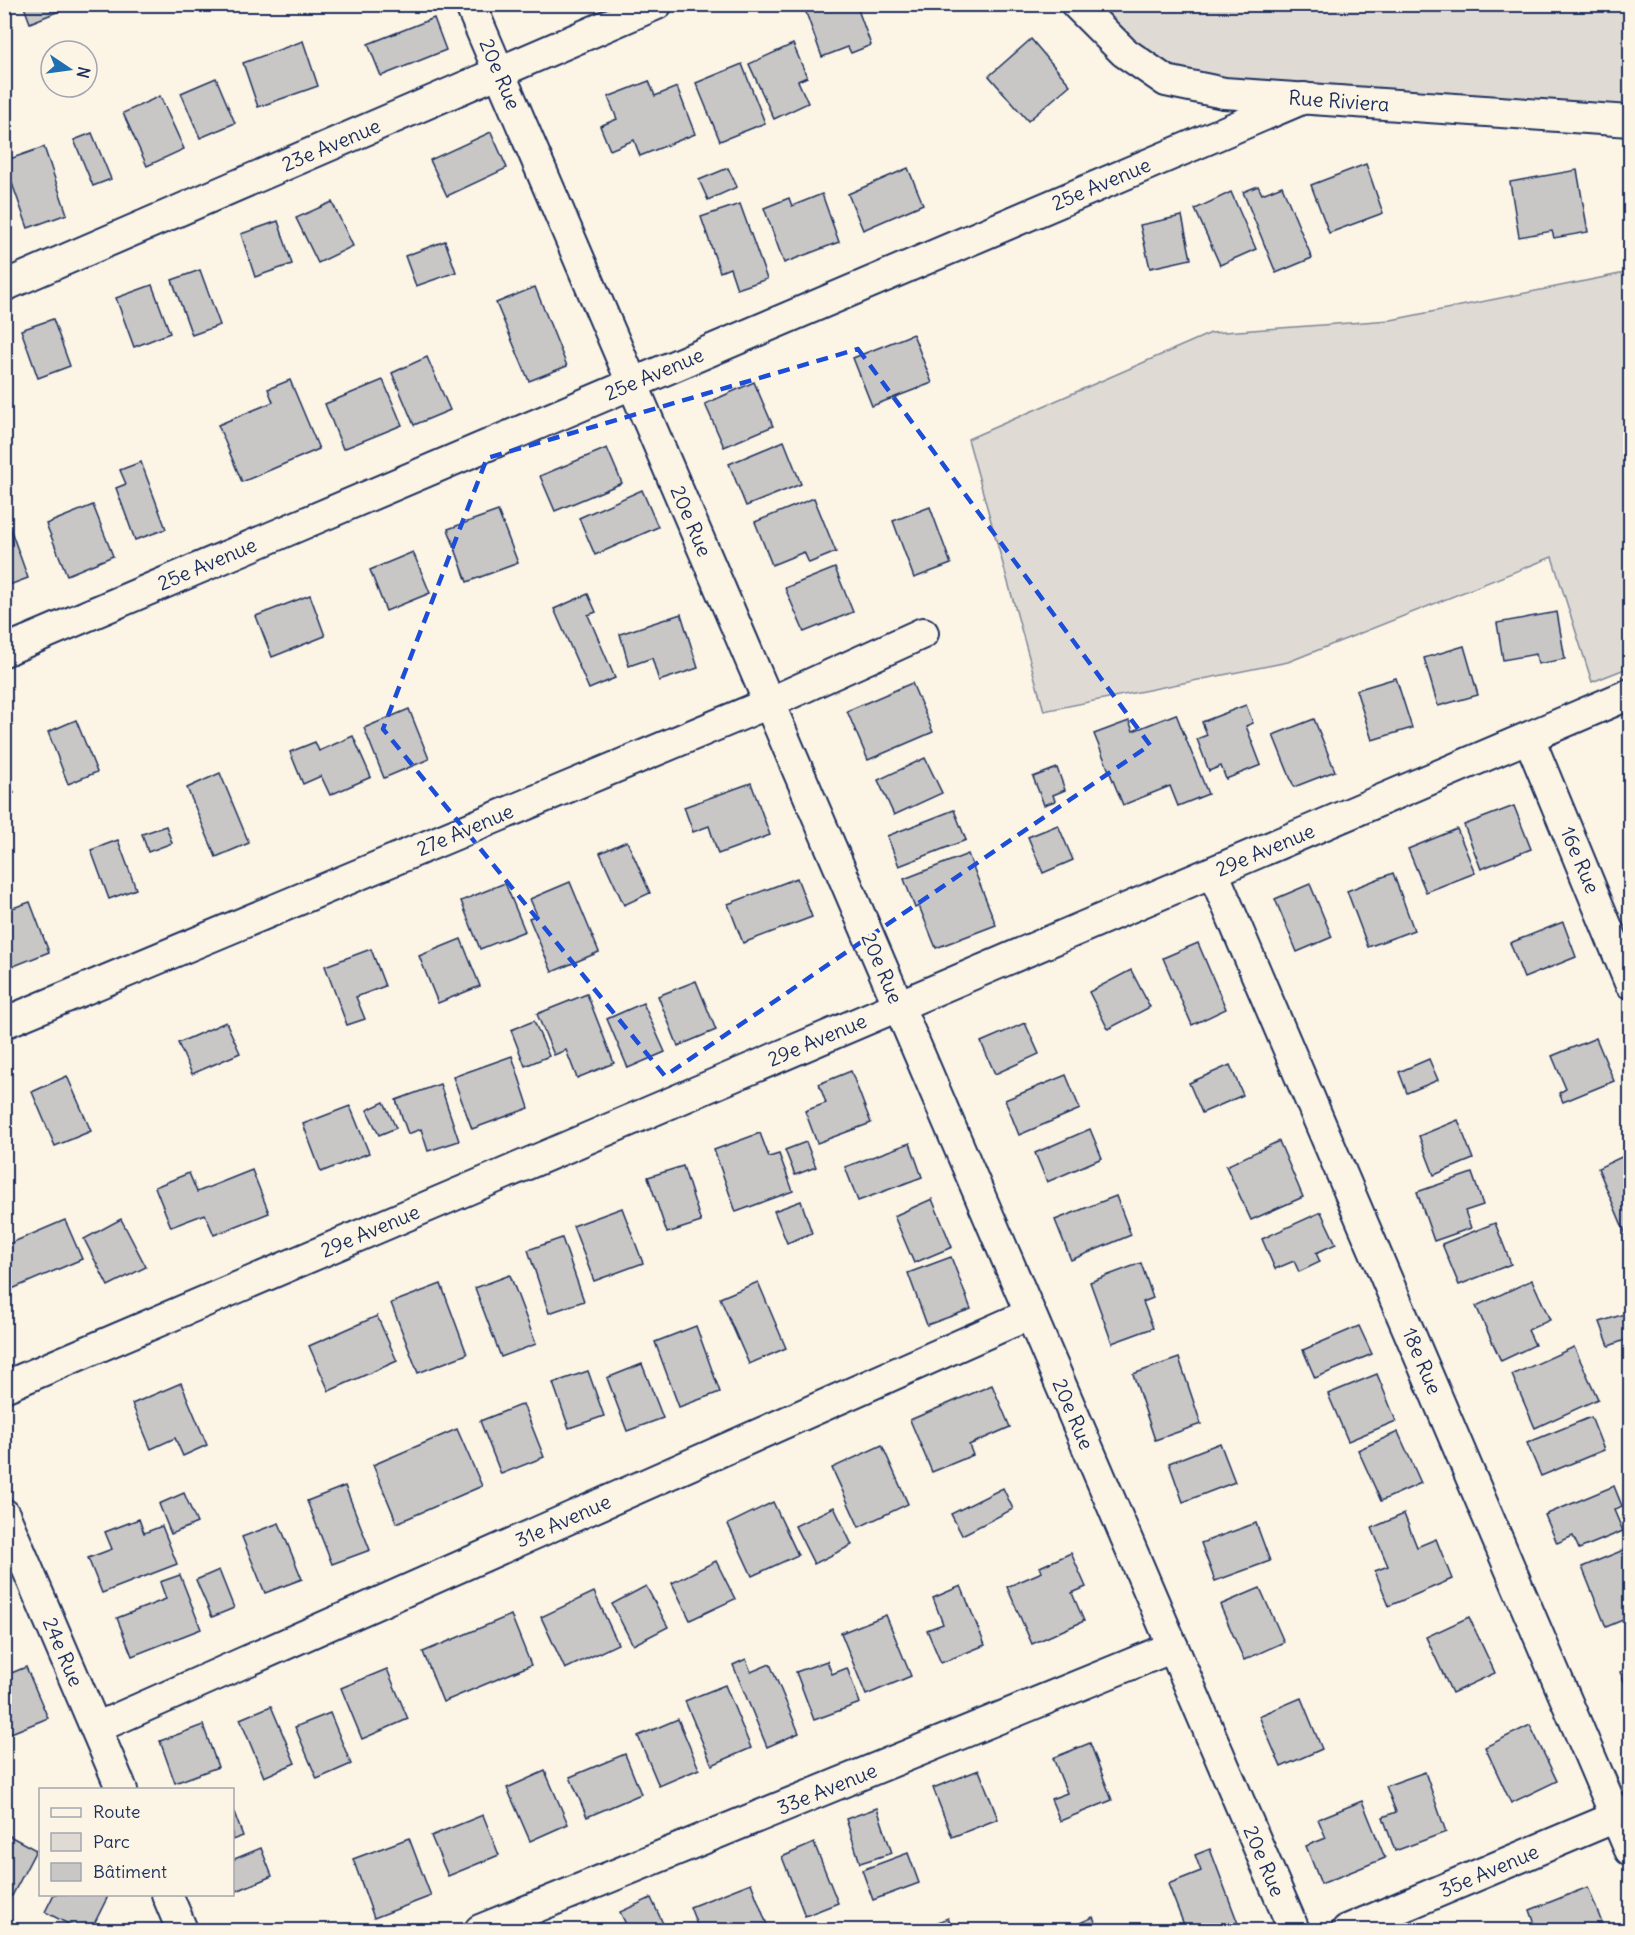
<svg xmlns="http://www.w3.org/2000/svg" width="1635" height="1935" font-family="Delius,sans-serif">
<rect width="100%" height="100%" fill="#fcf5e5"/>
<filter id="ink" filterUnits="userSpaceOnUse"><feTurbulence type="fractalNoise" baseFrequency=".0167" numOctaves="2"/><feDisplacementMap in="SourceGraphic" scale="12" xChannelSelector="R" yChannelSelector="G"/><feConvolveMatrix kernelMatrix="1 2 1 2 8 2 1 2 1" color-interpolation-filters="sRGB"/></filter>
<g filter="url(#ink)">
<!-- green -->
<g fill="#dfdbd4" stroke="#7d8599" stroke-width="1.5">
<polygon points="1076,5 1630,5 1630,121 1166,81"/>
<polygon points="1630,272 1630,667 1592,682 1552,557 1288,662 1044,711 968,439 1211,333 1391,320"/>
</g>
<!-- building -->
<g fill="#c8c7c6" stroke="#1b2f5e" stroke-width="1.5">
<polygon points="23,4 62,4 64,9 30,23"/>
<polygon points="803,4 856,4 871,45 851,53 848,47 822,57"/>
<polygon points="434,18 446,50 381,76 368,44"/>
<polygon points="1031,39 1070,85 1028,121 989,76"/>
<polygon points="303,41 318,86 258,107 243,63"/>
<polygon points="793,44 807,77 798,81 808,103 774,119 749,64"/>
<polygon points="742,64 765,123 720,141 696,83"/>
<polygon points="216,78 235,123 200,138 181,93"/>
<polygon points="649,81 655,96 677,87 695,134 640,156 634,140 610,150 600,126 617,119 608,97"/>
<polygon points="160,96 184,149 147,166 123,113"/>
<polygon points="491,132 507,168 447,196 430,160"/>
<polygon points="92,133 111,179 93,186 74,140"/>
<polygon points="44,147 67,214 28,228 4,161"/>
<polygon points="1366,164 1383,213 1329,233 1311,185"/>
<polygon points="728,168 737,187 708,200 699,180"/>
<polygon points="908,168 923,204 863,230 848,194"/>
<polygon points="1577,170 1588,232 1554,238 1552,231 1519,237 1510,182"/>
<polygon points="1258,186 1262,194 1282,186 1312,258 1276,273 1243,192"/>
<polygon points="1231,192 1256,249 1220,265 1195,209"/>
<polygon points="822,194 839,242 784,263 764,208 789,198 792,206"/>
<polygon points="332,202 353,246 318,263 296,218"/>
<polygon points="740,204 767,279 737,289 730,268 720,272 701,217"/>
<polygon points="1182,216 1191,259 1150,268 1140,225"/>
<polygon points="278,221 292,264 255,277 241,234"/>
<polygon points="445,241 456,272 416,286 405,256"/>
<polygon points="200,270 220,325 192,335 172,280"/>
<polygon points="152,285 170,333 134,347 116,298"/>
<polygon points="535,287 567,366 529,381 496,303"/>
<polygon points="53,319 70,366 38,378 21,330"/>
<polygon points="913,334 932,383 872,406 853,358"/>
<polygon points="427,357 450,410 414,425 392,373"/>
<polygon points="290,380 319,449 242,482 218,425 273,402 268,389"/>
<polygon points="383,380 402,425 343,449 325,404"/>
<polygon points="754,382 773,426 724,447 705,404"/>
<polygon points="784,441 801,484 746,506 729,464"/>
<polygon points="607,448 622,483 555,511 540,476"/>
<polygon points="141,462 166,529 135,540 116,488 126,484 120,470"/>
<polygon points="642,490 658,527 595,555 579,518"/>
<polygon points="814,498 836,552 809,563 804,552 772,565 755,522"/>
<polygon points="93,505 113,556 67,575 46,524"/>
<polygon points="930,507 951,564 914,578 893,521"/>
<polygon points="498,511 518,563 467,582 448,529"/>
<polygon points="10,528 28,578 4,587 4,530"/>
<polygon points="413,552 430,593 386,611 370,570"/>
<polygon points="835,568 853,612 804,632 785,588"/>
<polygon points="588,594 596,612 588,615 615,678 589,689 554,609"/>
<polygon points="310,595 325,636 272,657 256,616"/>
<polygon points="1557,612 1565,659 1538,664 1536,654 1503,660 1497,623"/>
<polygon points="681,614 698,668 659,681 652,658 629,666 620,634"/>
<polygon points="1464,646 1478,695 1438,706 1424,658"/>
<polygon points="1396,678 1412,728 1372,740 1356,690"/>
<polygon points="912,683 933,732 868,760 847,711"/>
<polygon points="1246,705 1253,723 1246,726 1261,765 1226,779 1221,766 1209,771 1197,739 1207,735 1202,722"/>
<polygon points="409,709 429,759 384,778 364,728"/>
<polygon points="1176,714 1208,794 1178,806 1170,786 1123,805 1094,734 1129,721 1133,731"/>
<polygon points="1314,719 1335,771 1294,787 1273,735"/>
<polygon points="76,720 97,772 68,784 48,732"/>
<polygon points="353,736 371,777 330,795 321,776 303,784 290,752 315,742 319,751"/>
<polygon points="925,758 942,793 894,815 878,780"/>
<polygon points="1057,768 1065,790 1053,795 1055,801 1044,805 1033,777"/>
<polygon points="4,770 14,793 4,797"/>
<polygon points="220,773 249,843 216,857 187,788"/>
<polygon points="751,783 770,835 718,854 709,826 693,832 684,807"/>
<polygon points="1514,806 1531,849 1481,869 1464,825"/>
<polygon points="954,810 966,840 899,866 887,836"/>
<polygon points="1058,825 1073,860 1043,873 1028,837"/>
<polygon points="166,826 172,843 148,852 142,834"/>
<polygon points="1457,829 1475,873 1426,892 1408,849"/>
<polygon points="118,840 136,889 109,899 91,850"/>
<polygon points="627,841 650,893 624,905 600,853"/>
<polygon points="968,854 996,925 936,948 919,906 915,908 904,879"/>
<polygon points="1393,873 1414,930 1368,947 1347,891"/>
<polygon points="797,878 812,917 743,943 728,904"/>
<polygon points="570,882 599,952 552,972 529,918 537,915 530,899"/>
<polygon points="505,883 525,931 480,949 461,901"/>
<polygon points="1310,884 1332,937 1297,952 1275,899"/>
<polygon points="30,902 49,952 4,970 4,911"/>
<polygon points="1563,922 1576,957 1524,978 1510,943"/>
<polygon points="461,939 480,986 438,1003 419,956"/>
<polygon points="1198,943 1226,1009 1192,1025 1163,958"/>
<polygon points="371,949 385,986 356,997 365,1019 347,1025 325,966"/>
<polygon points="1131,970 1150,1007 1108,1029 1089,992"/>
<polygon points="696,981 716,1030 678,1046 658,996"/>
<polygon points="587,994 614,1063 577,1078 566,1050 554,1055 537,1014"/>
<polygon points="643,1003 665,1052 628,1068 607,1019"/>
<polygon points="534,1021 549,1056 525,1066 511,1030"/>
<polygon points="226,1022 240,1053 192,1074 178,1043"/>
<polygon points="1025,1023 1039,1054 995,1074 981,1042"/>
<polygon points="1596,1038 1614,1081 1563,1102 1559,1093 1566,1089 1552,1056"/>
<polygon points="512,1056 529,1108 472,1129 453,1077"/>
<polygon points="1429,1059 1438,1080 1407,1093 1399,1072"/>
<polygon points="1230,1065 1243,1095 1202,1113 1189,1083"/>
<polygon points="851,1071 871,1123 817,1143 805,1111 826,1103 819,1084"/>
<polygon points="1066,1075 1080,1109 1019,1135 1005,1100"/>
<polygon points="67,1076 91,1131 55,1146 32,1092"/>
<polygon points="440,1084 459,1141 428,1151 421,1129 408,1134 396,1100"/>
<polygon points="384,1102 396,1128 379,1135 367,1110"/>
<polygon points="350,1106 369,1153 321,1172 303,1124"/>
<polygon points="1458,1120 1473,1159 1434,1175 1419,1136"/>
<polygon points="1090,1129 1102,1158 1047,1182 1035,1153"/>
<polygon points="760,1133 769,1157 779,1154 793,1191 736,1212 714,1150"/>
<polygon points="1279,1141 1303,1197 1251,1220 1226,1166"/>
<polygon points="806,1142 816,1167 795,1175 785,1150"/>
<polygon points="910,1143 922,1177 858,1201 845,1167"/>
<polygon points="1630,1153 1630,1233 1626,1235 1598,1168"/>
<polygon points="683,1166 701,1222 667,1233 648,1177"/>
<polygon points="252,1170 269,1213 214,1235 205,1214 171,1227 155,1187 189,1173 197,1192"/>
<polygon points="1472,1173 1483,1205 1465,1211 1471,1228 1434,1241 1417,1192"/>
<polygon points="1116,1196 1131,1235 1071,1260 1055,1220"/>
<polygon points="932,1199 952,1247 914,1263 894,1216"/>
<polygon points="801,1201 812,1233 787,1243 774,1211"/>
<polygon points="622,1208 643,1263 594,1281 573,1226"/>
<polygon points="1321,1212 1336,1244 1316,1253 1320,1262 1299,1272 1294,1261 1275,1269 1262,1239"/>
<polygon points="121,1219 146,1267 108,1286 84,1239"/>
<polygon points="65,1220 82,1259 12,1289 4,1272 4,1246"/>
<polygon points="1495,1223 1511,1264 1459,1285 1442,1244"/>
<polygon points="562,1238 584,1301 549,1313 528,1250"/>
<polygon points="951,1257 971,1309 927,1325 908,1273"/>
<polygon points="1141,1263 1153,1298 1143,1302 1153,1328 1112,1343 1090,1282"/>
<polygon points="510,1275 536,1344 501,1357 475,1288"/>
<polygon points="1532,1280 1550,1320 1528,1330 1535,1345 1501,1361 1476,1306"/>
<polygon points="758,1282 786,1348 749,1364 720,1298"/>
<polygon points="441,1284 467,1354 418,1373 391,1303"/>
<polygon points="1630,1312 1630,1338 1609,1346 1600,1322"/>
<polygon points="377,1316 397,1361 329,1391 309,1346"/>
<polygon points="696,1326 720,1392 679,1407 655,1342"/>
<polygon points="1359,1326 1372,1354 1315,1378 1303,1350"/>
<polygon points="1574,1347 1598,1399 1535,1428 1512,1375"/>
<polygon points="1179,1358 1201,1424 1155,1440 1133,1374"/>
<polygon points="642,1364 663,1418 627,1431 607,1378"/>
<polygon points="588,1371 604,1416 569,1428 553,1383"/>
<polygon points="1377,1374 1396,1421 1348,1441 1328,1394"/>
<polygon points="181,1383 207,1445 183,1456 175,1438 151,1449 132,1404"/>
<polygon points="992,1385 1010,1427 969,1445 973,1455 932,1472 910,1420"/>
<polygon points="523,1404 544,1457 501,1474 480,1421"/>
<polygon points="1591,1417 1604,1450 1541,1476 1527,1443"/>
<polygon points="457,1429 482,1486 397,1523 373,1465"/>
<polygon points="1398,1432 1421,1483 1381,1501 1358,1450"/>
<polygon points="1220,1443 1235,1482 1183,1502 1169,1463"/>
<polygon points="882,1445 908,1504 859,1527 832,1468"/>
<polygon points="345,1486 370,1550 332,1564 307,1501"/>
<polygon points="1614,1486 1622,1506 1614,1510 1623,1531 1579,1549 1573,1536 1557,1543 1545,1515"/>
<polygon points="1003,1488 1013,1509 962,1535 951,1514"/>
<polygon points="184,1493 197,1523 171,1534 159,1504"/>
<polygon points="773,1502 798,1555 752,1576 728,1524"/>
<polygon points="834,1507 852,1545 814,1564 795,1526"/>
<polygon points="1404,1514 1417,1547 1436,1539 1452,1579 1389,1606 1375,1571 1388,1566 1372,1528"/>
<polygon points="139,1519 144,1533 162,1526 177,1564 102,1593 88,1558 112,1549 105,1532"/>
<polygon points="279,1523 302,1579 265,1593 242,1537"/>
<polygon points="1256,1523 1270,1561 1215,1581 1201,1543"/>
<polygon points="1626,1549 1630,1561 1630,1617 1606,1627 1582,1567"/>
<polygon points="1071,1553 1086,1587 1072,1593 1084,1621 1032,1644 1007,1587 1042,1572 1040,1567"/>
<polygon points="716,1561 735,1599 690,1620 672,1583"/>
<polygon points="219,1570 234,1608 212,1617 196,1580"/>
<polygon points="180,1575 201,1629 132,1656 117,1618 166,1599 160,1582"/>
<polygon points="646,1586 668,1627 633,1645 612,1604"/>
<polygon points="961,1586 985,1645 941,1663 927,1630 943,1624 933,1598"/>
<polygon points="1260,1588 1284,1642 1244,1660 1220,1605"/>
<polygon points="594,1592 618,1644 565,1669 541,1617"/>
<polygon points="511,1615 531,1665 443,1702 423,1652"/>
<polygon points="886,1615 911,1676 866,1695 841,1633"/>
<polygon points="1469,1617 1495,1673 1452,1693 1426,1637"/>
<polygon points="746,1659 751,1672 770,1664 799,1733 767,1747 733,1665"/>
<polygon points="827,1661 832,1674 847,1668 860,1703 814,1720 796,1672"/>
<polygon points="26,1667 48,1718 11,1733 4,1718 4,1676"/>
<polygon points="1630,1667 1630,1695 1620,1672"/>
<polygon points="387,1669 408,1719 362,1739 341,1688"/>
<polygon points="725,1685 751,1748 712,1765 685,1701"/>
<polygon points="1301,1698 1322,1749 1281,1767 1259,1716"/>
<polygon points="271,1706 295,1763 264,1777 240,1719"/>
<polygon points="330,1713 351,1764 317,1779 295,1727"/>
<polygon points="678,1719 699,1769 659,1786 638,1736"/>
<polygon points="203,1725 218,1767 175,1783 160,1741"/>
<polygon points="1530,1725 1557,1781 1511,1803 1485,1747"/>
<polygon points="1090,1743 1112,1800 1060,1821 1051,1799 1067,1793 1053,1758"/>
<polygon points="625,1754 641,1794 587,1817 570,1777"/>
<polygon points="979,1770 998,1819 952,1837 933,1788"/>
<polygon points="545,1771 568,1824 530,1841 507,1788"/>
<polygon points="1425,1772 1446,1832 1395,1851 1383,1817 1396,1812 1386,1786"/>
<polygon points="1362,1801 1385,1858 1321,1884 1306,1846 1326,1838 1318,1819"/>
<polygon points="232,1807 243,1836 232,1840"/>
<polygon points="877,1808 892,1853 860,1863 846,1819"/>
<polygon points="483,1815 499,1855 448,1876 431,1836"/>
<polygon points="4,1833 36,1850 12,1896 4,1892"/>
<polygon points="409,1838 431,1896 374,1918 353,1859"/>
<polygon points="814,1843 838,1903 805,1916 782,1857"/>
<polygon points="261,1848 272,1876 232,1893 232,1860"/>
<polygon points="1210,1849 1239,1926 1227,1930 1186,1930 1168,1884 1201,1871 1195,1855"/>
<polygon points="908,1853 919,1883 873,1900 862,1870"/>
<polygon points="751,1883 769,1930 699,1930 690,1907"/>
<polygon points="1588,1887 1602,1923 1583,1930 1537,1930 1530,1910"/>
<polygon points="54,1894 109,1894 91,1930 80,1930 45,1912"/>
<polygon points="651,1898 666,1930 629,1930 620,1912"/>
<polygon points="1093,1917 1099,1930 1065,1930"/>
<polygon points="948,1918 953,1930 930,1930 929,1926"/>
</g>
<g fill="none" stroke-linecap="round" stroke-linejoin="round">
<defs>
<g id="street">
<polyline points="470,4 1294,1930"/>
<polyline points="1076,4 1124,52 1166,81 1224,93 1630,121"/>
<polyline points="4,286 657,4"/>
<polyline points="4,651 1304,98"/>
<polyline points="1529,738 1630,983"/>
<polyline points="1213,872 1630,1850"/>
<polyline points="4,1023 769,703 923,633"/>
<polyline points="4,1387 1630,694"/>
<polyline points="4,1514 122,1790"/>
<polyline points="96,1728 1030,1314"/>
<polyline points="167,1894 182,1930"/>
<polyline points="480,1930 1173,1647"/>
<polyline points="1347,1930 1630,1811"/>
</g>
</defs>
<!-- street casing -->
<use href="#street" stroke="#1b2f5e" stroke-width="34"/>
<!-- street -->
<use href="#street" stroke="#fcf5e5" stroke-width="30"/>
</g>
</g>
<!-- marked area -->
<path fill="none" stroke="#1d4ed8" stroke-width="4.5" stroke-dasharray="12 8" stroke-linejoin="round" d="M858 349 1150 745 665 1076 383 729 487 458Z"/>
<g text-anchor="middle" stroke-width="6" stroke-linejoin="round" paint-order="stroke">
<!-- street labels -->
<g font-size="20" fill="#1b2f5e" stroke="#fcf5e5">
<text transform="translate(500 74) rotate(67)" y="7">20e Rue</text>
<text transform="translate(1339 101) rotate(4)" y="7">Rue Riviera</text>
<text transform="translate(331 145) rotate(-23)" y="7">23e Avenue</text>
<text transform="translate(1101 184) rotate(-23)" y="7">25e Avenue</text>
<text transform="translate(654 374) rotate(-23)" y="7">25e Avenue</text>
<text transform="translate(691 521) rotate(67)" y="7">20e Rue</text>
<text transform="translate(207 564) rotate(-23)" y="7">25e Avenue</text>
<text transform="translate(465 830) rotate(-23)" y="7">27e Avenue</text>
<text transform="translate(1265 850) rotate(-23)" y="7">29e Avenue</text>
<text transform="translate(1580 860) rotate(67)" y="7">16e Rue</text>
<text transform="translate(882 968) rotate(67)" y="7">20e Rue</text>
<text transform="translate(817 1040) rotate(-23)" y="7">29e Avenue</text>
<text transform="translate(370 1231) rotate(-23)" y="7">29e Avenue</text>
<text transform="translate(1422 1361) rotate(67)" y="7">18e Rue</text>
<text transform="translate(1073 1414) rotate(67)" y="7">20e Rue</text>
<text transform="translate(563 1521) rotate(-24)" y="7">31e Avenue</text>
<text transform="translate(63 1652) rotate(67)" y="7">24e Rue</text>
<text transform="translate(827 1789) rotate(-22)" y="7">33e Avenue</text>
<text transform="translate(1264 1861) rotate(67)" y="7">20e Rue</text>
<text transform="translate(1489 1871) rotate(-23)" y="7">35e Avenue</text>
</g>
</g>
<!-- margin -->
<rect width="1635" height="1935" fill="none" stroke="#fcf5e5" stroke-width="24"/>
<rect x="12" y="12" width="1611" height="1911" fill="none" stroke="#1b2f5e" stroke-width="2" filter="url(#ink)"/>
<!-- legend -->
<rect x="39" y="1788" width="195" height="108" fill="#fcf5e5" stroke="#a2a6af" stroke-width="1.5"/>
<rect x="51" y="1808" width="30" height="9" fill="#fcf5e5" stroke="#a2a6af" stroke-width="1.5"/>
<text x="93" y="1818" font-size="18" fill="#1b2f5e">Route</text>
<rect x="51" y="1833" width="30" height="18" fill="#dfdbd4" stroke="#a2a6af" stroke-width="1.5"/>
<text x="93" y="1848" font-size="18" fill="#1b2f5e">Parc</text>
<rect x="51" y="1863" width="30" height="18" fill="#c8c7c6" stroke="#a2a6af" stroke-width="1.5"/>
<text x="93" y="1878" font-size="18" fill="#1b2f5e">Bâtiment</text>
<!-- north arrow -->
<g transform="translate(69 69) rotate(103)"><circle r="28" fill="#fcf5e5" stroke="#a2a6af" stroke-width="1.5"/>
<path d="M0-4.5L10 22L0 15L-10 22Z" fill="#1f6fb2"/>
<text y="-9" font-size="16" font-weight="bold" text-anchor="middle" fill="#1b2f5e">N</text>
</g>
</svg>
